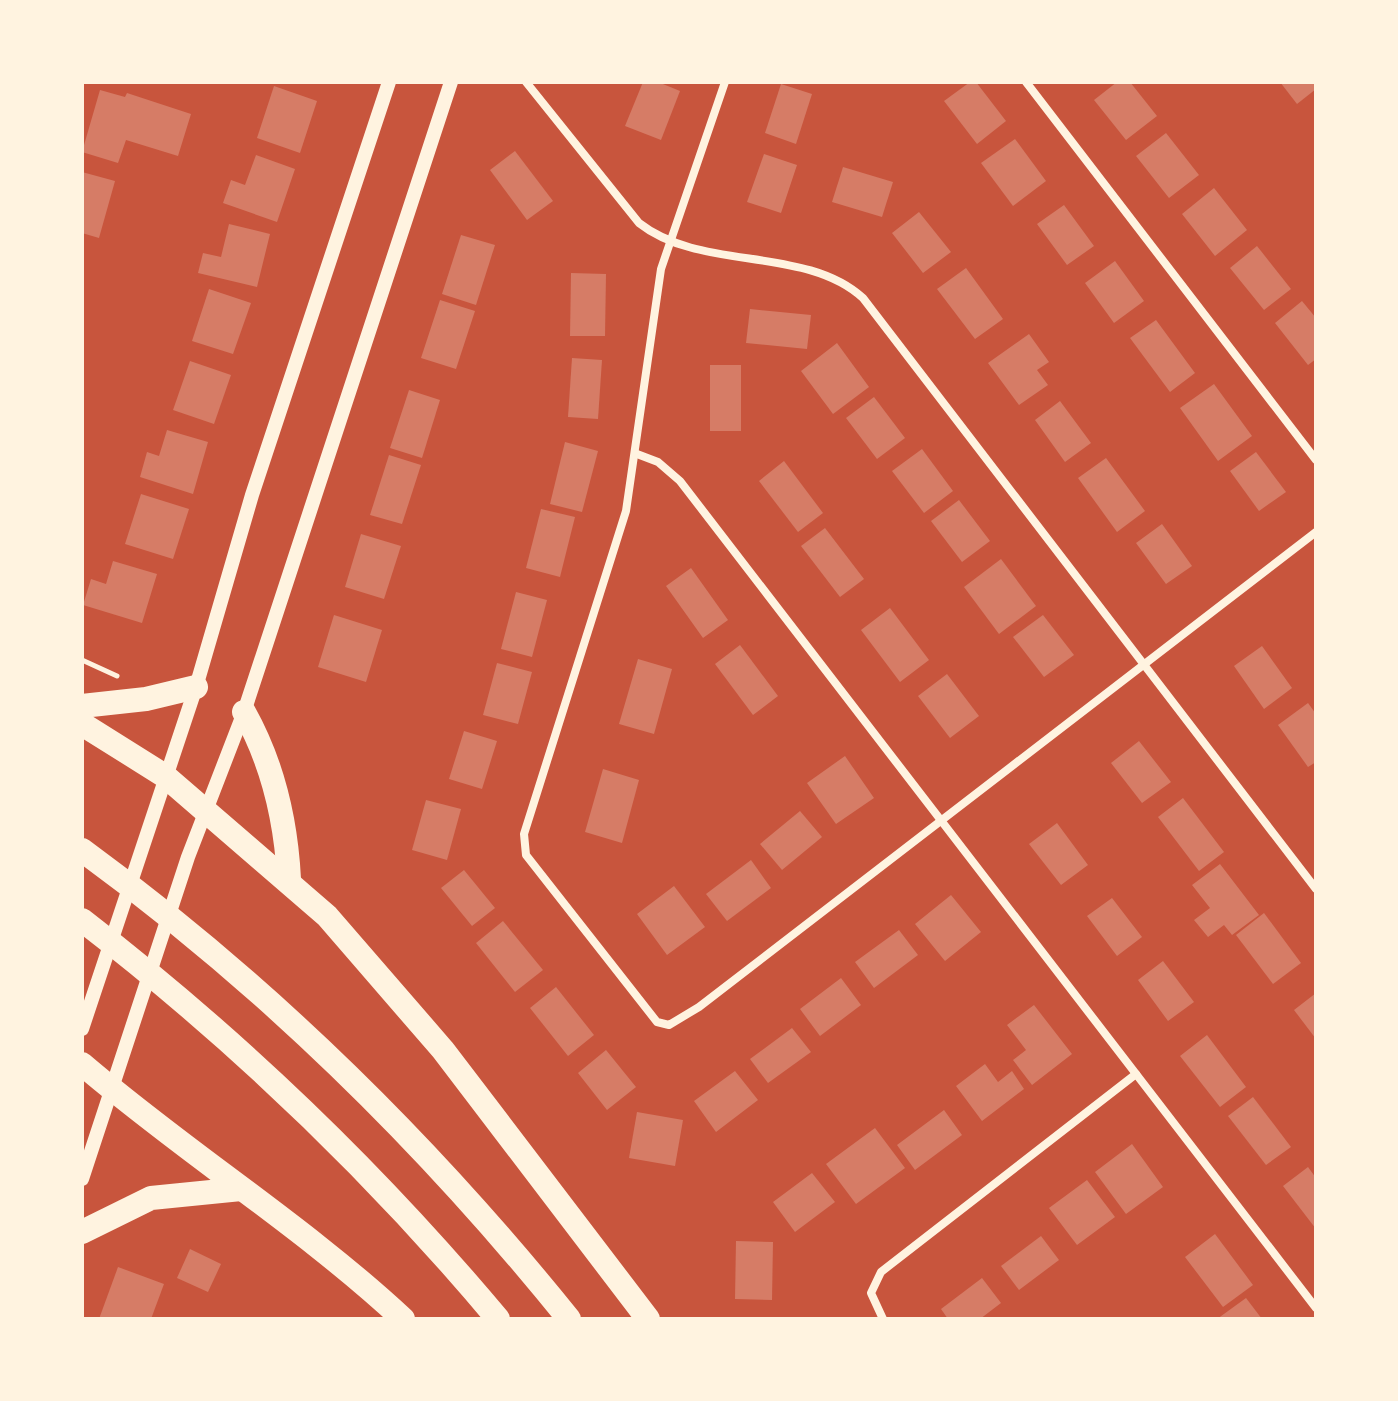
<svg xmlns="http://www.w3.org/2000/svg" width="1398" height="1401" font-family="Signika,sans-serif">
<rect width="100%" height="100%" fill="#c8553d"/>
<!-- building -->
<g fill="#d67c66">
<polygon points="643,82 658,82 680,91 661,140 625,126"/>
<polygon points="970,82 976,82 1006,121 977,144 944,101"/>
<polygon points="1117,82 1130,82 1157,116 1126,140 1094,100"/>
<polygon points="1280,82 1316,82 1316,89 1297,104"/>
<polygon points="781,84 812,94 796,144 765,133"/>
<polygon points="274,86 317,101 300,153 257,138"/>
<polygon points="100,90 125,97 127,93 191,114 178,156 126,140 118,163 82,152"/>
<polygon points="1166,133 1199,175 1169,198 1136,156"/>
<polygon points="1015,139 1046,181 1013,206 981,163"/>
<polygon points="515,151 553,201 527,220 490,170"/>
<polygon points="764,154 797,165 781,213 747,202"/>
<polygon points="256,155 295,169 277,222 223,203 231,180 245,185"/>
<polygon points="843,167 893,182 882,217 832,202"/>
<polygon points="82,172 115,181 99,238 82,233"/>
<polygon points="1214,188 1247,230 1215,256 1182,214"/>
<polygon points="1064,205 1094,246 1067,265 1037,224"/>
<polygon points="919,212 951,252 923,273 892,233"/>
<polygon points="229,224 270,234 257,287 198,273 203,253 221,257"/>
<polygon points="461,235 495,245 476,305 442,294"/>
<polygon points="1257,246 1291,289 1264,310 1230,268"/>
<polygon points="1115,261 1144,301 1114,323 1085,283"/>
<polygon points="966,268 1003,319 975,339 937,289"/>
<polygon points="571,273 606,274 605,336 570,336"/>
<polygon points="209,289 251,303 233,354 192,341"/>
<polygon points="440,300 475,311 456,369 421,358"/>
<polygon points="1302,301 1316,318 1316,359 1308,365 1275,323"/>
<polygon points="750,309 811,315 807,349 746,343"/>
<polygon points="1156,320 1195,373 1170,392 1130,338"/>
<polygon points="1029,334 1049,362 1037,370 1048,385 1019,405 988,363"/>
<polygon points="837,343 869,387 833,414 801,371"/>
<polygon points="572,358 602,360 598,419 568,417"/>
<polygon points="190,361 231,375 214,424 173,410"/>
<rect x="710" y="365" width="31" height="66"/>
<polygon points="1214,384 1252,436 1218,461 1180,408"/>
<polygon points="409,390 440,400 422,458 390,448"/>
<polygon points="874,397 905,438 877,459 846,418"/>
<polygon points="1060,401 1091,443 1065,462 1035,420"/>
<polygon points="167,430 208,442 193,494 140,477 147,452 159,456"/>
<polygon points="565,442 598,451 582,512 550,504"/>
<polygon points="922,449 953,491 924,513 892,471"/>
<polygon points="1256,452 1286,492 1259,511 1230,471"/>
<polygon points="389,455 421,465 402,524 370,515"/>
<polygon points="1106,458 1145,511 1117,532 1078,478"/>
<polygon points="784,461 823,513 798,532 759,481"/>
<polygon points="141,494 189,509 173,559 125,544"/>
<polygon points="959,500 990,541 962,562 931,521"/>
<polygon points="541,509 575,517 560,577 526,568"/>
<polygon points="1162,524 1192,566 1166,584 1136,543"/>
<polygon points="825,528 864,579 840,597 801,546"/>
<polygon points="361,534 401,546 384,599 345,587"/>
<polygon points="1001,559 1036,606 999,634 964,587"/>
<polygon points="113,561 157,574 142,623 83,605 91,579 106,584"/>
<polygon points="691,568 728,620 703,638 666,586"/>
<polygon points="516,592 547,600 532,657 501,649"/>
<polygon points="890,608 929,660 900,682 861,630"/>
<polygon points="334,615 382,630 366,682 318,667"/>
<polygon points="1043,615 1074,655 1044,677 1013,637"/>
<polygon points="740,645 778,696 753,715 715,664"/>
<polygon points="1262,646 1292,688 1264,709 1234,666"/>
<polygon points="638,659 672,669 654,734 619,724"/>
<polygon points="497,663 532,672 518,724 483,715"/>
<polygon points="947,674 979,716 950,738 918,696"/>
<polygon points="1308,703 1316,714 1316,762 1308,767 1278,725"/>
<polygon points="464,731 497,741 482,789 449,779"/>
<polygon points="1139,741 1171,782 1142,803 1111,763"/>
<polygon points="845,756 874,798 836,824 807,783"/>
<polygon points="603,769 639,780 622,843 585,832"/>
<polygon points="1183,798 1224,852 1199,871 1158,817"/>
<polygon points="426,800 461,809 447,860 412,850"/>
<polygon points="800,811 822,837 782,870 760,844"/>
<polygon points="1057,823 1088,865 1061,885 1029,844"/>
<polygon points="751,860 771,888 727,921 706,894"/>
<polygon points="1220,864 1259,915 1232,935 1224,925 1208,937 1194,920 1210,908 1192,885"/>
<polygon points="464,870 495,908 472,926 441,888"/>
<polygon points="674,886 705,927 667,955 637,914"/>
<polygon points="951,895 981,932 945,961 915,924"/>
<polygon points="1112,898 1142,937 1117,956 1087,916"/>
<polygon points="1264,913 1301,963 1273,984 1236,935"/>
<polygon points="503,921 543,970 515,992 476,943"/>
<polygon points="899,930 918,955 874,988 855,962"/>
<polygon points="1163,961 1194,1002 1168,1021 1138,980"/>
<polygon points="841,978 861,1005 820,1036 800,1009"/>
<polygon points="556,987 594,1035 568,1056 530,1008"/>
<polygon points="1316,993 1316,1039 1294,1010"/>
<polygon points="1034,1005 1072,1054 1032,1085 1013,1060 1026,1050 1007,1025"/>
<polygon points="792,1028 811,1052 768,1083 750,1059"/>
<polygon points="1207,1035 1246,1087 1220,1107 1180,1056"/>
<polygon points="606,1050 636,1087 607,1110 578,1073"/>
<polygon points="985,1064 998,1082 1012,1071 1024,1089 982,1121 956,1086"/>
<polygon points="735,1071 758,1100 716,1132 694,1101"/>
<polygon points="1253,1097 1291,1147 1266,1165 1228,1116"/>
<polygon points="944,1110 962,1135 915,1170 897,1145"/>
<polygon points="637,1112 683,1120 675,1166 629,1158"/>
<polygon points="875,1128 905,1168 856,1204 826,1164"/>
<polygon points="1132,1144 1163,1187 1126,1214 1095,1172"/>
<polygon points="1308,1167 1316,1178 1316,1229 1283,1186"/>
<polygon points="812,1173 835,1202 795,1232 773,1202"/>
<polygon points="1087,1180 1115,1217 1077,1245 1049,1208"/>
<polygon points="1215,1234 1253,1285 1223,1307 1185,1257"/>
<polygon points="1041,1236 1059,1260 1019,1290 1001,1266"/>
<polygon points="736,1241 773,1242 772,1300 735,1299"/>
<polygon points="190,1249 221,1264 208,1292 177,1278"/>
<polygon points="118,1267 164,1284 151,1319 99,1319"/>
<polygon points="982,1278 1001,1303 980,1319 948,1319 941,1309"/>
<polygon points="1246,1298 1262,1319 1217,1319"/>
</g>
<g fill="none" stroke-linecap="round" stroke-linejoin="round">
<!-- path -->
<polyline stroke="#fff3e0" stroke-width="5" points="82,660 117,676"/>
<!-- minor -->
<g stroke="#fff3e0" stroke-width="8">
<path d="M526 82 639 223C701 272 805 245 863 298L1316 889"/>
<polyline points="725,82 661,269 626,511 524,834 526,855 657,1022 669,1025 699,1007 1316,532"/>
<polyline points="1026,82 1316,460"/>
<polyline points="637,454 658,462 680,481 1316,1308"/>
<polyline points="883,1319 871,1293 881,1272 1136,1074"/>
</g>
<!-- tertiary -->
<g stroke="#fff3e0" stroke-width="14">
<polyline points="82,1029 196,687 252,495 389,82"/>
<polyline points="82,1179 188,857 244,712 451,82"/>
</g>
<!-- motorway -->
<g stroke="#fff3e0" stroke-width="24">
<polyline points="82,706 146,699 196,687"/>
<path d="M244 712C272 762 286 821 289 879"/>
<polyline points="82,724 165,776 327,916 443,1050 648,1319"/>
<path d="M82 850C264 983 427 1143 569 1319"/>
<path d="M82 920C235 1038 374 1171 498 1319"/>
<path d="M82 1064C186 1153 303 1226 403 1319"/>
<polyline points="82,1232 151,1198 241,1189"/>
</g>
</g>
<!-- border -->
<rect width="1398" height="1401" fill="none" stroke="#fff3e0" stroke-width="168"/>
</svg>
